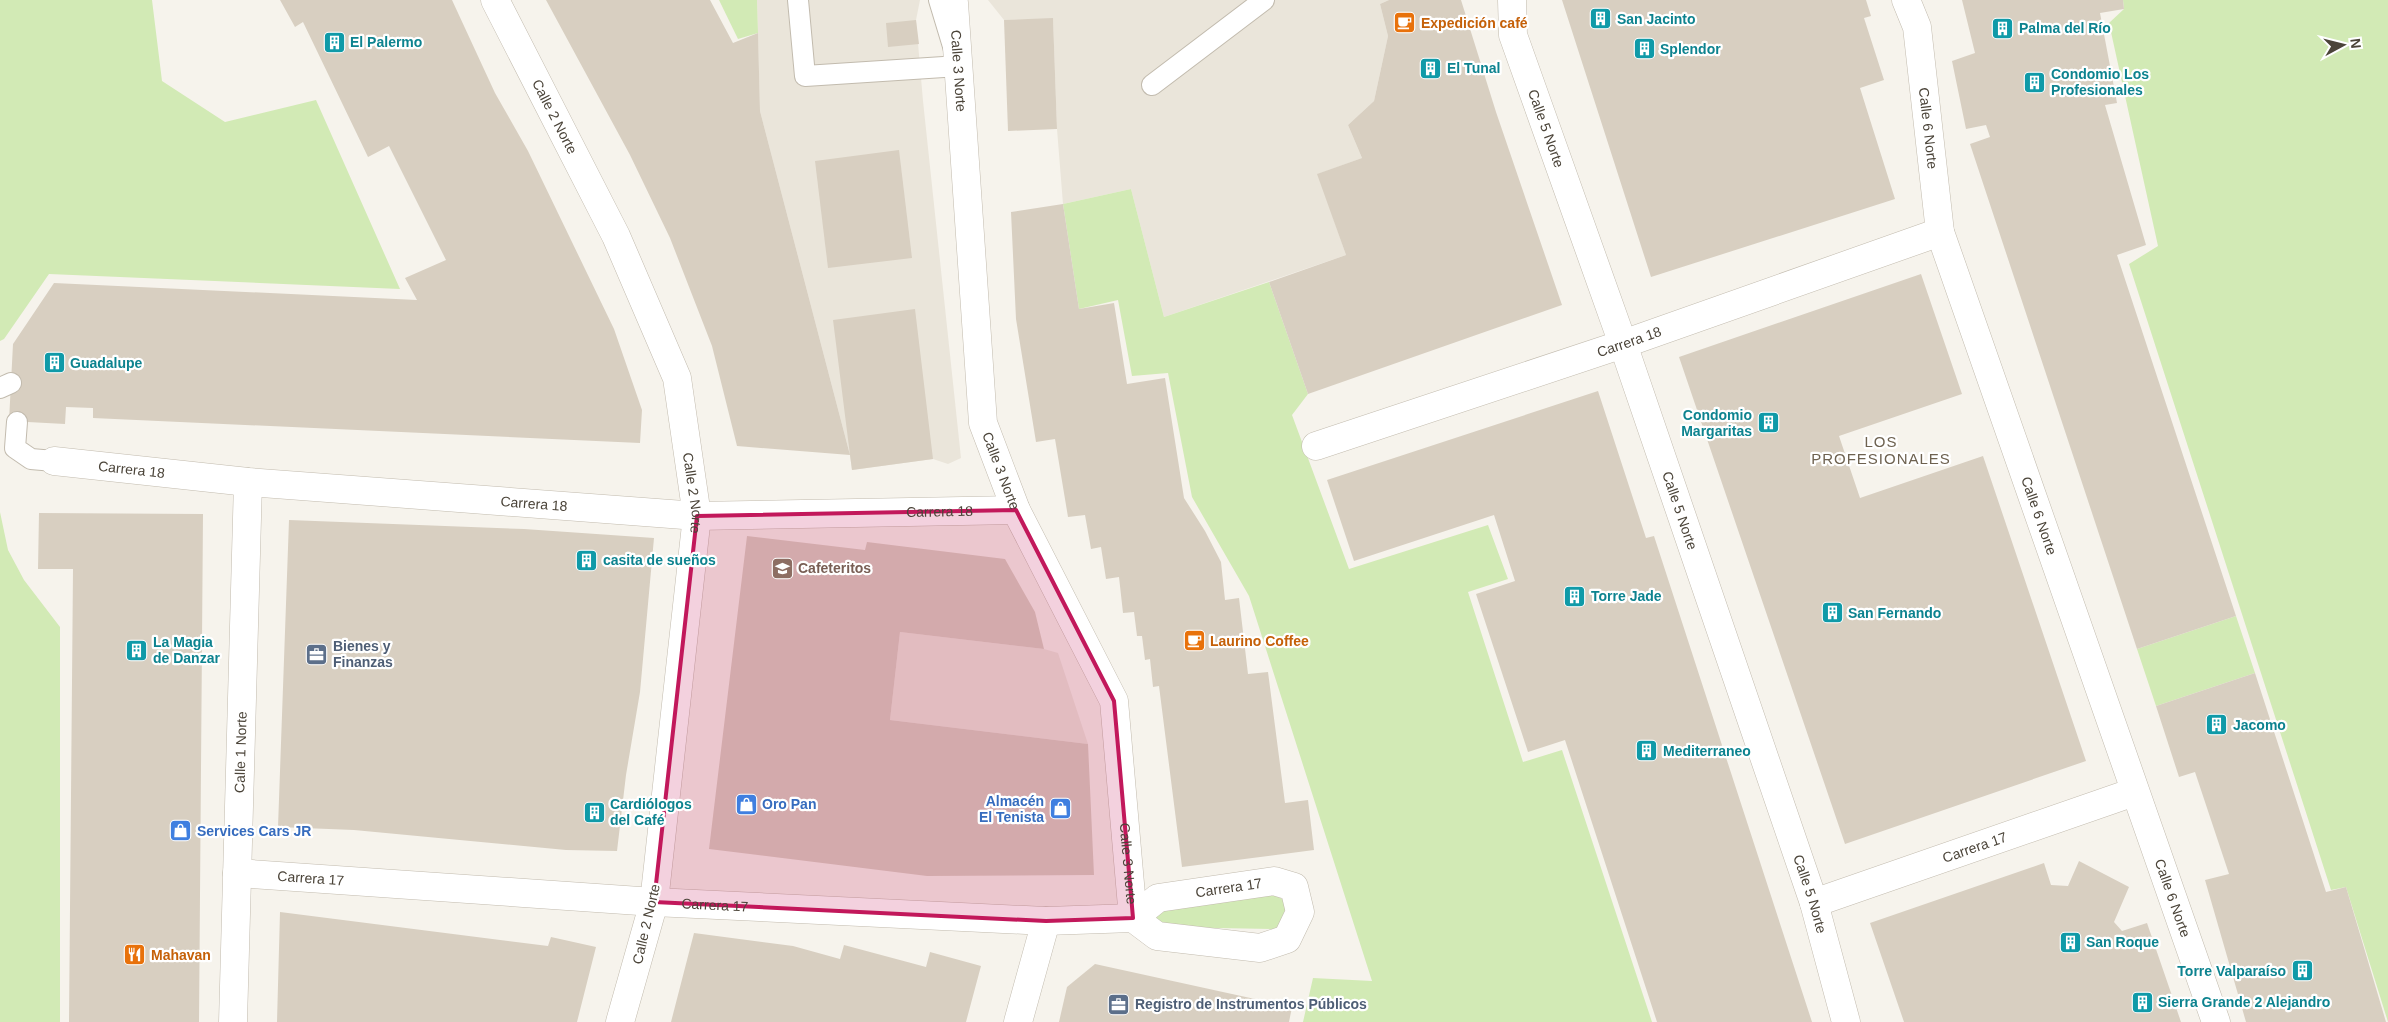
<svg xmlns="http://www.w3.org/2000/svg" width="2388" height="1022" font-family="Arial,sans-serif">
<rect width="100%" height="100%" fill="#f6f3ec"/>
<!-- residential -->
<g fill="#eae5da">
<polygon points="757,0 920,0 916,20 923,101 961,458 948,464 933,459 852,470 850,455 760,111"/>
<polygon points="988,0 1389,0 1380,4 1388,36 1374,101 1348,125 1362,158 1318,174 1346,255 1164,317 1131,189 1063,204 1057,129 1053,19 1004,20"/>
<polygon points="900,632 1044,649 1058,653 1088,744 890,720"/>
</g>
<!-- green -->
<g fill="#d2eab5">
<polygon points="0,0 152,0 162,81 225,122 316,100 400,289 49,274 4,339 0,341"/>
<polygon points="719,0 757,0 758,33 738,39"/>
<polygon points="2123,0 2388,0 2388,1022 2346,887 2331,890 2129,264 2158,246 2109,23 2124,9"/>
<polygon points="1131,189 1164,317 1269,282 1308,394 1292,415 1349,569 1488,525 1508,579 1468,592 1523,762 1562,750 1652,1022 1303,1022 1313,978 1372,981 1249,596 1192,497 1168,373 1132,376 1118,300 1079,309 1063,204"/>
<polygon points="0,512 8,550 24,580 60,627 60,1022 0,1022"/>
<polygon points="2236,616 2255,673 2156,706 2137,649"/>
<polygon points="1275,895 1289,903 1290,919 1277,929 1162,927 1154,918 1163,907"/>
</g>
<!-- building -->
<g fill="#d8cfc1">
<polygon points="280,0 452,0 495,93 528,151 614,329 642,410 640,443 93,418 93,408 66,407 65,424 9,421 13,344 54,283 417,300 405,278 446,260 389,146 368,157 303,22 295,27"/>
<polygon points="546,0 710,0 733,43 758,33 760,111 850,455 833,320 915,309 933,459 852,470 850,455 737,446 712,346 670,238 630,155"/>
<polygon points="1389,0 1461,0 1496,112 1562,305 1308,394 1269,282 1346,255 1317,174 1362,158 1348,125 1374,101 1388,36 1380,4"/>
<polygon points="1562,0 1866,0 1871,16 1864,18 1884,80 1860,88 1895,199 1651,277"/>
<polygon points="1962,0 2123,0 2124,9 2100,13 2117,103 2105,105 2146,245 2117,255 2236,616 2137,649 1970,144 1990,137 1986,125 1966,129 1952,61 1975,53"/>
<polygon points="1053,18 1057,129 1008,131 1004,20"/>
<polygon points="916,20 919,44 888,47 886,23"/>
<polygon points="899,150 912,258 828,268 815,161"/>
<polygon points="1063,204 1079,309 1114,303 1127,384 1165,378 1184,498 1205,531 1221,562 1225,600 1239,598 1248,674 1268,672 1285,803 1308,800 1314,850 1182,867 1159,686 1153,687 1150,659 1145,660 1142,636 1137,636 1134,612 1123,613 1119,577 1106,579 1101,547 1091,549 1085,515 1068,517 1055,439 1036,442 1016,319 1011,212"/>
<polygon points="1921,274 1962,394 1839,436 1860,498 1983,456 2086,761 1845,844 1679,357"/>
<polygon points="1598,391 1646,538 1654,536 1812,1022 1657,1022 1565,740 1528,752 1476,594 1515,581 1494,515 1354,561 1327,480"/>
<polygon points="39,513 203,514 199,1022 69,1022 73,569 38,569"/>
<polygon points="289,520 524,529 654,538 640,692 626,775 617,851 566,850 354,830 278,827"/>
<polygon points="747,536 865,550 867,542 1005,559 1035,612 1044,649 900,632 890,720 1088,744 1094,875 927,876 709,849"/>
<polygon points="2255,673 2326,892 2346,887 2386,1022 2246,1022 2205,880 2229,874 2195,772 2179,777 2156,706"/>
<polygon points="2079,861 2129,887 2114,922 2122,931 2147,923 2181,1022 1904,1022 1870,923 2044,863 2051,885 2068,886"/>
<polygon points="280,912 548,946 551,937 596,947 577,1022 277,1022"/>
<polygon points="694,933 793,946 840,959 844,945 926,967 930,952 981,966 966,1022 671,1022"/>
<polygon points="1095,964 1292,1007 1289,1022 1059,1022 1067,987"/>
</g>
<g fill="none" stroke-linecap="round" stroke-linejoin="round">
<defs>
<g id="service">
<polyline points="798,0 805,76 959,66 939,0"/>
<polyline points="1152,85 1264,0"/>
<polyline points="0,388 11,383"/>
<polyline points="17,422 15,448 31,459 54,461"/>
</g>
<g id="minor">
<path id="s1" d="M1906 0 1917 27 1940 232 2216 1022"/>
<path id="s2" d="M954 3 983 423 1016 510 1114 701 1133 918"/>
<path id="s3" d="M1316 446 1623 344 1940 232"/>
<path id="s4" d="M54 461 248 482 697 516 1016 510"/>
<path id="s5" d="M237 873 654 902 1046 921 1133 918 1158 898 1274 881 1294 887 1300 912 1287 939 1260 948 1157 936 1133 918"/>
<path id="s6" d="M1814 903 2134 792"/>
<path id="s7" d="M233 1022 248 482"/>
<polyline points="1018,1022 1046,921"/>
</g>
<g id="tertiary">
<path id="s8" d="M495 0 616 236 677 378 697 516 654 902 620 1022"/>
<path id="s9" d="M1512 0 1513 35 1623 344 1814 903 1846 1022"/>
</g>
</defs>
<!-- service casing -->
<use href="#service" stroke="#c2bbae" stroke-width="22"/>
<!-- minor casing -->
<use href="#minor" stroke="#c2bbae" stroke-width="29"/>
<!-- tertiary casing -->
<use href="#tertiary" stroke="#c2bbae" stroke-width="29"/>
<!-- service -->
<use href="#service" stroke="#fff" stroke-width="20"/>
<!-- minor -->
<use href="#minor" stroke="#fff" stroke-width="28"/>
<!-- tertiary -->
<use href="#tertiary" stroke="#fff" stroke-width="28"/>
</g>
<!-- marked area -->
<path fill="#c2185b" fill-opacity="0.2" stroke="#c2185b" stroke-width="4" stroke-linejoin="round" d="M1016 510 1114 701 1133 918 1046 921 654 902 697 516Z"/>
<!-- icons -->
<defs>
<symbol id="building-square" viewBox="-11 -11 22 22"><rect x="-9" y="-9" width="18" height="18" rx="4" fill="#0f9aa8" stroke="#fff"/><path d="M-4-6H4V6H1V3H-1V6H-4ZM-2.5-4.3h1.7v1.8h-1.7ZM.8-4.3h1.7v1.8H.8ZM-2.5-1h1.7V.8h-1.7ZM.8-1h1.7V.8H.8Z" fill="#fff"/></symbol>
<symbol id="cafe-square" viewBox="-11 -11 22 22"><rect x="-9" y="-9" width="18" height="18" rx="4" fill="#e8710a" stroke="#fff"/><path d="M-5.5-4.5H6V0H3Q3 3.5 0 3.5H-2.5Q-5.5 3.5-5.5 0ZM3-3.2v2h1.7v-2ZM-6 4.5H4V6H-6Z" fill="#fff"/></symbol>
<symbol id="school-square" viewBox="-11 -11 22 22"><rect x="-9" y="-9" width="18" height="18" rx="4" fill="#8d6e63" stroke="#fff"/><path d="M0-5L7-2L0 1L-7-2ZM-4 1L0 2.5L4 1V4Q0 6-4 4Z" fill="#fff"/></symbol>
<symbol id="office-square" viewBox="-11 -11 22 22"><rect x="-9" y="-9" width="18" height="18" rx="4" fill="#5c6f8a" stroke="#fff"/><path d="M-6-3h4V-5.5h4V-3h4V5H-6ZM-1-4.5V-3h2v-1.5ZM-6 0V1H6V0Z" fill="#fff"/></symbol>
<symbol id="shop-square" viewBox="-11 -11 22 22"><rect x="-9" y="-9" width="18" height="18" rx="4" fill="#3f7fe0" stroke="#fff"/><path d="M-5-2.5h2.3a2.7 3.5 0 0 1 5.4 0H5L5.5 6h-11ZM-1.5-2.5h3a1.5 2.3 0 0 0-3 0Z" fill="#fff"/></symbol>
<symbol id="restaurant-square" viewBox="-11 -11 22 22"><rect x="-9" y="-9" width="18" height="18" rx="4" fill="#e8710a" stroke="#fff"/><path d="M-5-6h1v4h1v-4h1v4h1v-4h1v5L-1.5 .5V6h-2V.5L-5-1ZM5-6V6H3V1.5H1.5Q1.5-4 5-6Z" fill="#fff"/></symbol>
</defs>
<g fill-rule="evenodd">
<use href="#building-square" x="1588" y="6" width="25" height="25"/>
<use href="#cafe-square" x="1392" y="10" width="25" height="25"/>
<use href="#building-square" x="1990" y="16" width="25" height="25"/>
<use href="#building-square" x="322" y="30" width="25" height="25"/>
<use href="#building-square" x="1632" y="36" width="25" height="25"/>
<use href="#building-square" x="1418" y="56" width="25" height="25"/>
<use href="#building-square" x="2022" y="70" width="25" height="25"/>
<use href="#building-square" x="42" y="350" width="25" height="25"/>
<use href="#building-square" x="1756" y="410" width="25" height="25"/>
<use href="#building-square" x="574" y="548" width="25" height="25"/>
<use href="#school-square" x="770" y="556" width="25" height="25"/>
<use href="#building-square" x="1562" y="584" width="25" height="25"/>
<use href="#building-square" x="1820" y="600" width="25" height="25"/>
<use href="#cafe-square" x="1182" y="628" width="25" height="25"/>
<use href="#building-square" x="124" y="638" width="25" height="25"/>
<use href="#office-square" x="304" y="642" width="25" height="25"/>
<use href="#building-square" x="2204" y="712" width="25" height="25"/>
<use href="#building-square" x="1634" y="738" width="25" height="25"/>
<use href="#shop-square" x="734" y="792" width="25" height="25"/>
<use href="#shop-square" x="1048" y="796" width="25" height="25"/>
<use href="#building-square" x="582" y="800" width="25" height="25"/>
<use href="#shop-square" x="168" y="818" width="25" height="25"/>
<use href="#building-square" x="2058" y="930" width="25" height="25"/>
<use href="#restaurant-square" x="122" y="942" width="25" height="25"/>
<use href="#building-square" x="2290" y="958" width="25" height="25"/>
<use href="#building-square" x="2130" y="990" width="25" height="25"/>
<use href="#office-square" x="1106" y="992" width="25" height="25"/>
</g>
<g text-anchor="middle" stroke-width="4.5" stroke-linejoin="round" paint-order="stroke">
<!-- culture labels -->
<g font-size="14" font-weight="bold" fill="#0d838f" stroke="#fff" text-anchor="start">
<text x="1617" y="24">San Jacinto</text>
<text x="2019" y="33">Palma del Río</text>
<text x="350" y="47">El Palermo</text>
<text x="1660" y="54">Splendor</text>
<text x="1447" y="73">El Tunal</text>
<text x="2051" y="79">Condomio Los<tspan x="2051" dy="16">Profesionales</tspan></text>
<text x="70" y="368">Guadalupe</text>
<text x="1752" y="420" text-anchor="end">Condomio<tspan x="1752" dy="16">Margaritas</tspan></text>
<text x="603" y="565">casita de sueños</text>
<text x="1591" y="601">Torre Jade</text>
<text x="1848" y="618">San Fernando</text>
<text x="153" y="647">La Magia<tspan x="153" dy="16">de Danzar</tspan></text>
<text x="2233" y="730">Jacomo</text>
<text x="1663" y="756">Mediterraneo</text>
<text x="610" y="809">Cardiólogos<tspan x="610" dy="16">del Café</tspan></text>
<text x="2086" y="947">San Roque</text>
<text x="2286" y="976" text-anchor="end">Torre Valparaíso</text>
<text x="2158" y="1007">Sierra Grande 2 Alejandro</text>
</g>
<!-- food labels -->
<g font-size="14" font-weight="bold" fill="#c56008" stroke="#fff" text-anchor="start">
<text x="1421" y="28">Expedición café</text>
<text x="1210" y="646">Laurino Coffee</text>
<text x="151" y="960">Mahavan</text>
</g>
<!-- street labels -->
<g font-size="14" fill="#4b4439" stroke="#fff">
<text dy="5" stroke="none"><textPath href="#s2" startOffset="68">Calle 3 Norte</textPath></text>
<text dy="5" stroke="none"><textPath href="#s8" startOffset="131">Calle 2 Norte</textPath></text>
<text dy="5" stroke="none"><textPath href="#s9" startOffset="134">Calle 5 Norte</textPath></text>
<text dy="5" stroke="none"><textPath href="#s1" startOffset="131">Calle 6 Norte</textPath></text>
<text dy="5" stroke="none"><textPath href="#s3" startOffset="330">Carrera 18</textPath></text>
<text dy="5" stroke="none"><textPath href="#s4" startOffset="78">Carrera 18</textPath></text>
<text dy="5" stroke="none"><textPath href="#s2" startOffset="472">Calle 3 Norte</textPath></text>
<text dy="5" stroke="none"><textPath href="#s8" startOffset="536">Calle 2 Norte</textPath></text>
<text dy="5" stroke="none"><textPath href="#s4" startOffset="482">Carrera 18</textPath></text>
<text dy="5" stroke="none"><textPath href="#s9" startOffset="539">Calle 5 Norte</textPath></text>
<text dy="5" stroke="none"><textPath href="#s4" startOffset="888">Carrera 18</textPath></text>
<text dy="5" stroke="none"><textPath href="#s1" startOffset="536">Calle 6 Norte</textPath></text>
<text dy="5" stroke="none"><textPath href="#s7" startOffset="270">Calle 1 Norte</textPath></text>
<text dy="5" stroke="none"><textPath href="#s6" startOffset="170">Carrera 17</textPath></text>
<text dy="5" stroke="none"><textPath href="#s2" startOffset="892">Calle 3 Norte</textPath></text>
<text dy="5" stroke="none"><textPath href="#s5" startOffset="74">Carrera 17</textPath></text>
<text dy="5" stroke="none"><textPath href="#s5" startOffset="1001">Carrera 17</textPath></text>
<text dy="5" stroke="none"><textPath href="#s9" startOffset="944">Calle 5 Norte</textPath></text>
<text dy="5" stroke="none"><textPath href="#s1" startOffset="941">Calle 6 Norte</textPath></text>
<text dy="5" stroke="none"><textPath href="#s5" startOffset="479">Carrera 17</textPath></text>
<text transform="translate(646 924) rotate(-77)" y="5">Calle 2 Norte</text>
</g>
<!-- education labels -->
<g font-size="14" font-weight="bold" fill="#785e54" stroke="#fff" text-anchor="start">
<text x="798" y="573">Cafeteritos</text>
</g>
<!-- service labels -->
<g font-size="14" font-weight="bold" fill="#4e5e75" stroke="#fff" text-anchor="start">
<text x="333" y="651">Bienes y<tspan x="333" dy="16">Finanzas</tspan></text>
<text x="1135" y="1009">Registro de Instrumentos Públicos</text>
</g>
<!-- shop labels -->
<g font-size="14" font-weight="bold" fill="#366cbe" stroke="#fff" text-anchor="start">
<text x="1044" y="806" text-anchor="end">Almacén<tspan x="1044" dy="16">El Tenista</tspan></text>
<text x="762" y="809">Oro Pan</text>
<text x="197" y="836">Services Cars JR</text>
</g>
<!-- neighbourhood labels -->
<g font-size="15" letter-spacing="1" fill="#6e6250" stroke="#fff">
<text x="1881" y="447">LOS<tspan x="1881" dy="17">PROFESIONALES</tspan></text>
</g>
</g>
<!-- north arrow -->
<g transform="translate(2343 45) rotate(83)" stroke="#ffffff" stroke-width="4" paint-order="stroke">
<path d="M0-4L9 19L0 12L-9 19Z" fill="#4b4439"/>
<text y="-8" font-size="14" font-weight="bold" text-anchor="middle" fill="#4b4439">N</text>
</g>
</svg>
